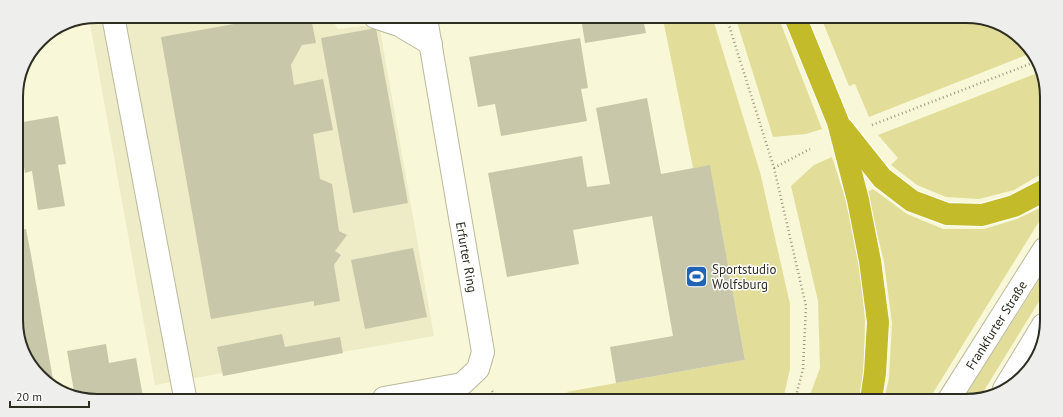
<svg xmlns="http://www.w3.org/2000/svg" width="1063" height="417" font-family="'PT Sans',sans-serif">
<rect width="100%" height="100%" fill="#f8f7d8"/>
<!-- built -->
<polygon fill="#edecc6" points="97,16 330,17 338,29 379,24 434,336 155,385 89,18"/>
<!-- green -->
<g fill="#e2de99">
<polygon points="663,19 713,19 760,172 790,304 790,369 783,400 592,399 566,392 745,360 710,166 693,168"/>
<polygon points="736,19 779,19 822,129 806,134 773,137"/>
<polygon points="822,20 992,20 1027,44 1031,53 869,117 855,84 849,86"/>
<polygon points="1040,72 1046,86 1045,172 1014,190 979,199 946,197 917,185 891,165 898,158 878,135"/>
<polygon points="832,157 847,204 860,262 865,320 864,368 859,400 808,400 820,368 818,301 791,186 814,165"/>
<polygon points="873,189 907,214 943,229 984,229 1017,219 1042,207 1045,209 1045,212 928,401 884,400 889,378 892,323 884,262 867,192"/>
<polygon points="1044,272 1043,295 980,397 971,401 962,401"/>
</g>
<!-- building -->
<g fill="#c8c7a9">
<polygon points="250,17 315,17 311,18 316,43 302,45 291,65 294,85 323,79 333,130 313,134 320,179 332,184 339,231 347,235 335,251 341,255 334,265 340,301 314,306 314,301 211,319 161,37 251,21"/>
<polygon points="581,18 643,19 646,33 585,43"/>
<polygon points="376,28 408,203 353,213 321,38"/>
<polygon points="580,38 588,88 581,89 587,121 501,136 495,104 478,107 469,57"/>
<polygon points="647,98 661,174 710,165 745,360 616,383 610,347 673,336 652,216 573,230 579,264 507,277 488,173 582,156 587,187 610,184 596,108"/>
<polygon points="58,116 66,164 58,165 65,206 38,210 32,171 25,173 17,123"/>
<polygon points="26,229 31,255 54,385 36,373 18,335 17,231"/>
<polygon points="413,248 427,317 365,329 351,260"/>
<polygon points="282,334 285,347 340,337 343,353 223,376 217,347"/>
<polygon points="106,344 109,363 136,358 143,397 75,397 67,351"/>
</g>
<g fill="none" stroke-linecap="round" stroke-linejoin="round">
<defs>
<g id="minor">
<polyline points="113,16 185,397"/>
<polyline points="375,17 399,25 431,44"/>
<polyline points="1004,389 1043,325"/>
<polyline points="384,398 462,384 478,369 483,352 426,18"/>
<path id="s1" d="M948 401 1044 249"/>
</g>
<g id="highway">
<polyline points="796,19 838,122 858,200 870,261 878,322 875,373 871,400"/>
<polyline points="843,129 882,178 912,201 947,214 982,215 1014,206 1045,190"/>
</g>
</defs>
<!-- minor casing -->
<use href="#minor" stroke="#bab99c" stroke-width="24"/>
<!-- highway casing -->
<use href="#highway" stroke="#fff" stroke-width="24"/>
<!-- path -->
<g stroke="#989781" stroke-width="2.5" stroke-dasharray="1 3" stroke-linecap="butt">
<polyline points="727,19 774,168 806,306 803,369 795,400"/>
<polyline points="872,125 1035,62"/>
<polyline points="774,168 810,149"/>
<polyline points="492,391 497,399"/>
</g>
<!-- minor -->
<use href="#minor" stroke="#fff" stroke-width="22"/>
<!-- highway -->
<use href="#highway" stroke="#c4bb2b" stroke-width="22"/>
</g>
<!-- icons -->
<defs>
<symbol id="stadium-square" viewBox="-11 -11 22 22"><rect x="-9" y="-9" width="18" height="18" rx="4" fill="#2062b3" stroke="#fff"/><path d="M0-5a6.5 5 0 1 0 0 10a6.5 5 0 1 0 0-10ZM-3.5-1.8h7v3.6h-7Z" fill="#fff"/></symbol>
</defs>
<g fill-rule="evenodd">
<use href="#stadium-square" x="684" y="264" width="25" height="25"/>
</g>
<g text-anchor="middle" stroke-width="3" stroke-linejoin="round" paint-order="stroke">
<!-- street labels -->
<g font-size="13" fill="#2d2d21" stroke="#fff">
<text transform="translate(467 257) rotate(80)" y="5">Erfurter Ring</text>
<text dy="5" stroke="none"><textPath href="#s1" startOffset="90">Frankfurter Straße</textPath></text>
</g>
<!-- poi labels -->
<g font-size="13" fill="#2d2d21" stroke="#fff" text-anchor="start">
<text x="712" y="274">Sportstudio<tspan x="712" dy="15">Wolfsburg</tspan></text>
</g>
</g>
<!-- crop -->
<path d="M0 0H1063V417H0ZM97 23H966A74 74 0 0 1 1040 97V320A74 74 0 0 1 966 394H97A74 74 0 0 1 23 320V97A74 74 0 0 1 97 23Z" fill="#eeeeed" fill-rule="evenodd"/>
<path fill="none" stroke="#2d2d21" stroke-width="2" d="M97 23H966A74 74 0 0 1 1040 97V320A74 74 0 0 1 966 394H97A74 74 0 0 1 23 320V97A74 74 0 0 1 97 23Z"/>
<!-- scale -->
<path d="M10 401v6h79v-6" fill="none" stroke="#2d2d21" stroke-width="2"/>
<text x="16" y="401" font-size="12" fill="#2d2d21" stroke="#ffffff" stroke-width="3" paint-order="stroke">20 m</text>
</svg>
